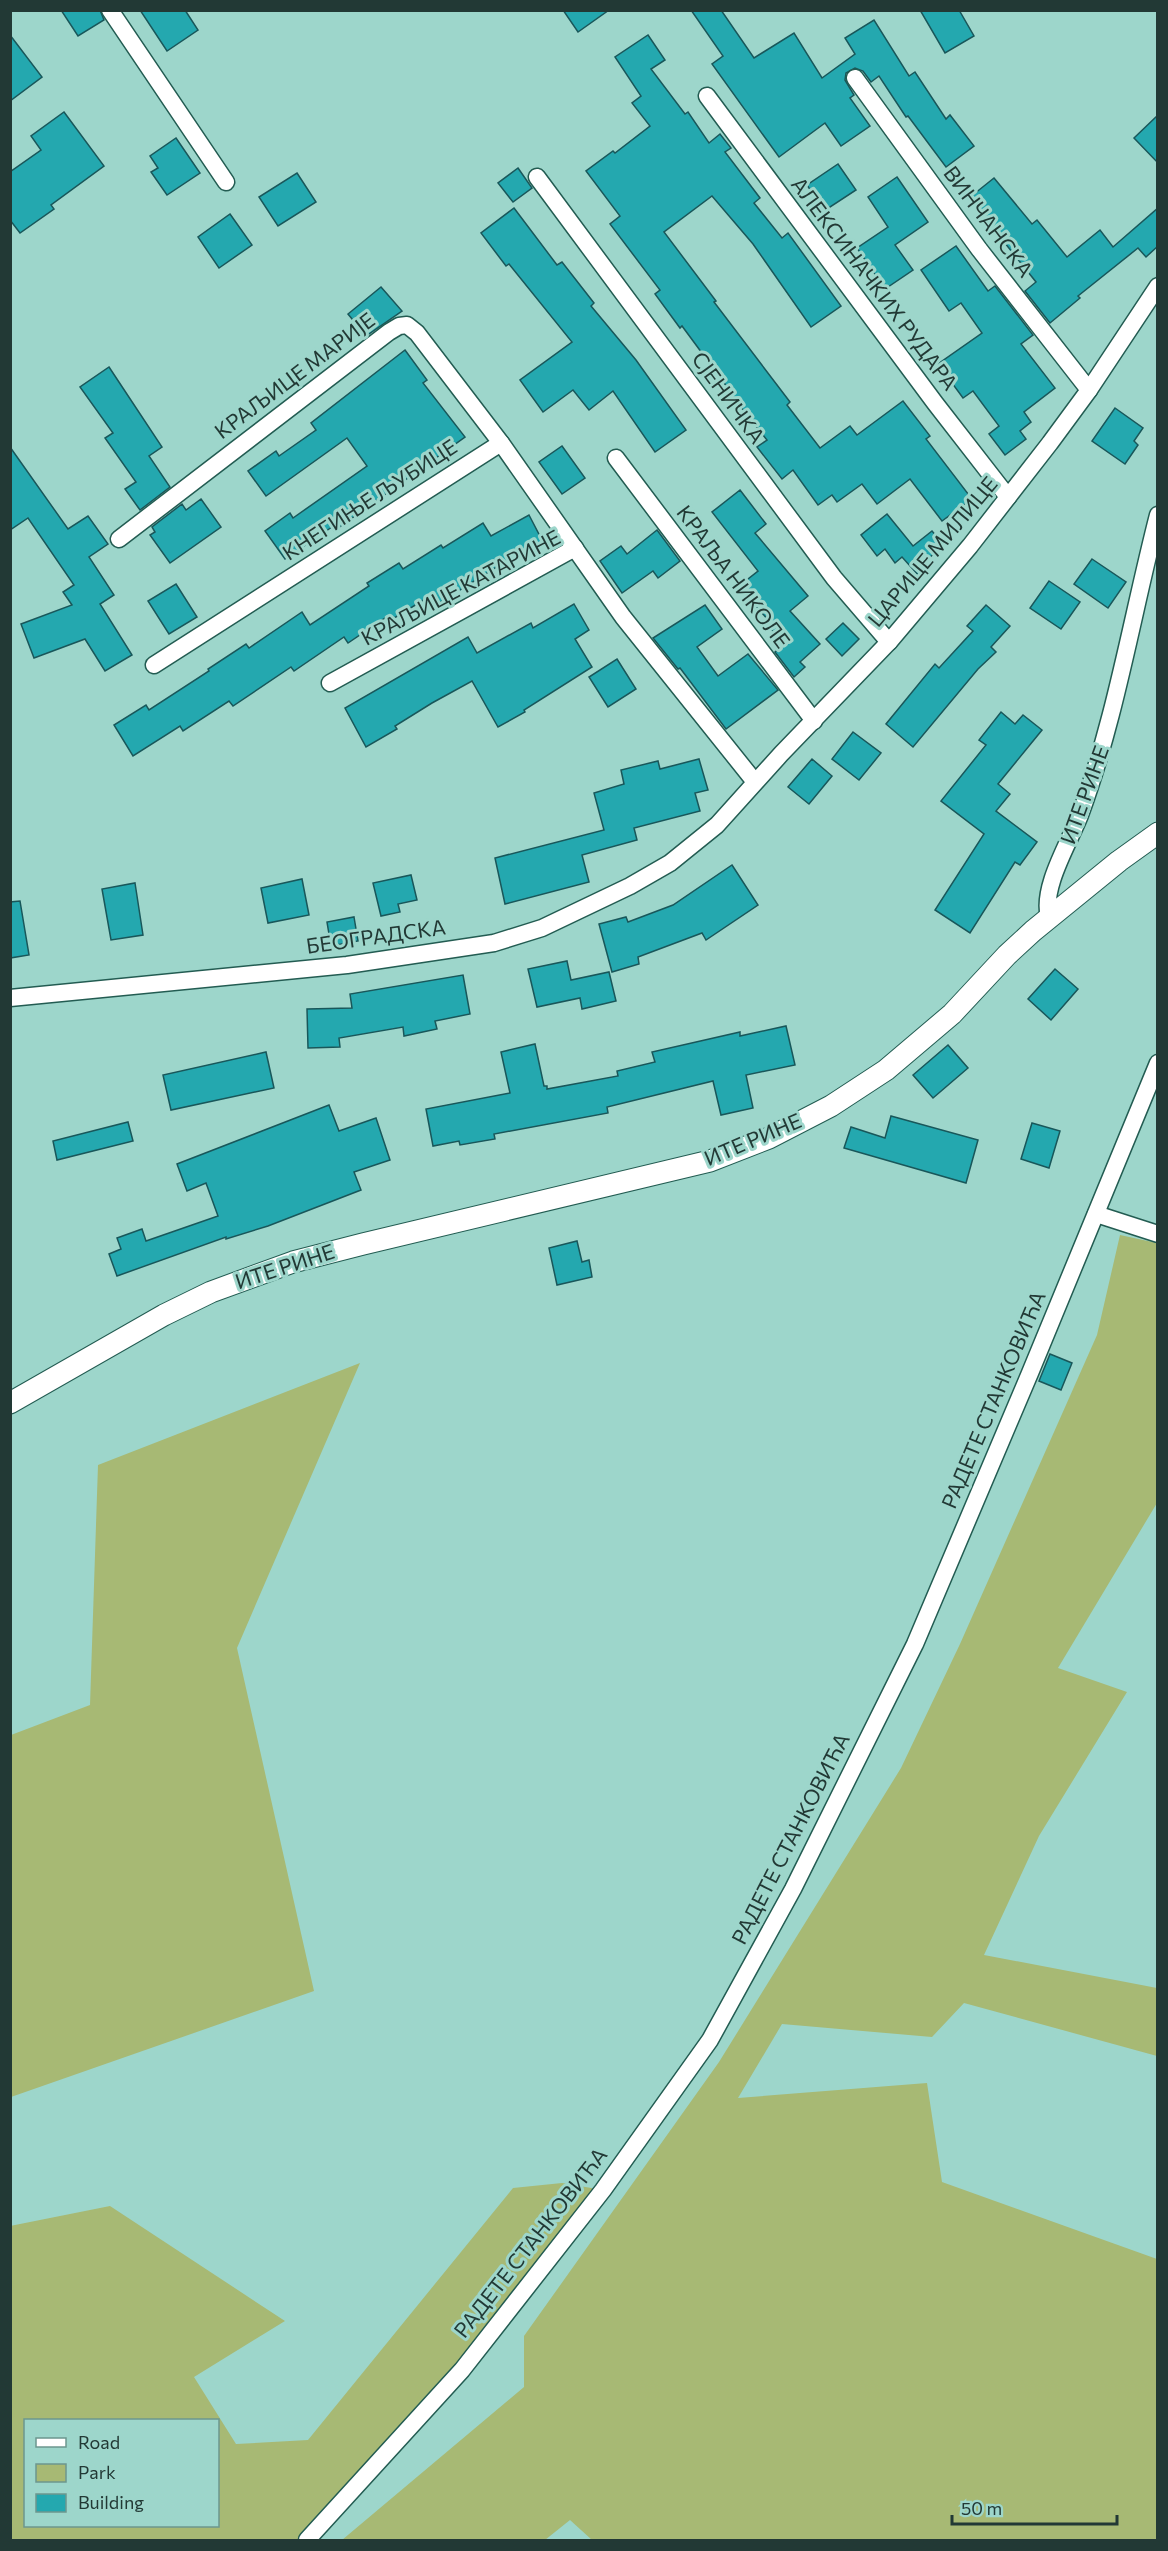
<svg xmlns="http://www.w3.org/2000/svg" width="1168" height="2551" font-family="Commissioner,sans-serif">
<rect width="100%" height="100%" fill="#9dd6cb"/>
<!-- green -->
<g fill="#a7b974" fill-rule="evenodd">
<polygon points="1120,1235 1157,1243 1157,1503 1058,1668 1127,1692 1039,1836 984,1955 1157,1988 1157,2056 964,2003 932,2037 782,2024 738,2098 927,2083 942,2182 1157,2259 1157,2540 592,2540 570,2520 545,2540 342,2540 524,2387 524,2336 719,2062 901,1768 960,1644 1097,1335"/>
<polygon points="360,1363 237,1648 314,1991 11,2097 11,1735 90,1705 98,1465"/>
<path d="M562 2183 603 2190 510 2310 306 2540H11L10 2226 110 2206 285 2321 194 2377 236 2444 308 2440 513 2188ZM26 2420H218V2526H26Z"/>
</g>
<!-- building -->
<g fill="#24a8af" stroke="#19575a" stroke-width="1.5">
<polygon points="61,10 100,10 104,20 78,36"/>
<polygon points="140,10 185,10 198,30 167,51"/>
<polygon points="563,10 609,10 578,32"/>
<polygon points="691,10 721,10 754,58 794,33 822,78 855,54 845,38 874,20 909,76 915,72 946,119 950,115 974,146 946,167 908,116 906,117 879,76 871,82 863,71 855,68 846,73 845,80 854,95 850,98 870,126 841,146 825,123 779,157 712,64 723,56"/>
<polygon points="920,10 959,10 974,36 945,53"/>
<polygon points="10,35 42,77 10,101"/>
<polygon points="648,35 665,60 651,69 685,114 688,112 709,143 720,134 731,148 725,152 760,198 754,203 782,238 788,233 841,306 811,327 753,244 712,196 664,232 716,301 714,302 790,402 787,405 820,448 850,426 857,435 903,401 930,436 926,439 972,499 942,521 910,479 877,504 862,484 837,502 832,495 818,505 793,470 782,479 757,447 767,440 729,392 730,391 682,326 680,328 655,294 660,290 610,224 620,216 586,171 613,151 615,153 650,126 632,103 641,96 615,57"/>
<polygon points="64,112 104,166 51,205 54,209 20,233 10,220 10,172 41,150 31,136"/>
<polygon points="1158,115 1158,163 1134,138"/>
<polygon points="176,138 200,173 167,195 151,172 158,168 150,156"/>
<polygon points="838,164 856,190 824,211 807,185"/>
<polygon points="518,168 532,188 513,202 498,183"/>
<polygon points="297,173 316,202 278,226 259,197"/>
<polygon points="897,177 928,222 895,245 913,270 885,289 857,248 888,227 868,197"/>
<polygon points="994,178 1032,224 1037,220 1067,257 1100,230 1113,247 1158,208 1158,246 1146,257 1138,248 1078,296 1080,298 1050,323 1025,291 1036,282 969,198"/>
<polygon points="514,208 557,265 562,262 594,303 591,306 636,360 686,430 655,452 613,391 589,410 573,390 543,412 520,380 572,342 509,264 506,266 481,233"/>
<polygon points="230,214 252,245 219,268 198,237"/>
<polygon points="956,246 988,291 995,286 1033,335 1021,344 1055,388 1024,412 1031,422 1020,431 1026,439 1005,455 989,434 999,426 973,391 963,398 938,364 982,333 961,303 949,311 921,270"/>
<polygon points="381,287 402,311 366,336 348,314"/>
<polygon points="405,350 427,380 423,383 465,437 334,531 332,527 285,559 265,531 290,513 293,518 367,466 347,438 266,496 248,471 276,451 279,456 316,430 311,423"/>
<polygon points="109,367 162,447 149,456 170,487 140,510 125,489 136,482 105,438 113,433 80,387"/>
<polygon points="1115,408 1143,428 1134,441 1138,445 1125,464 1092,441"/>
<polygon points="562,446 585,478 562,494 539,462"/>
<polygon points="10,447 68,529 88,516 108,544 89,557 114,595 100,604 132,655 105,671 85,639 34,658 21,624 72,605 63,592 74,585 28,518 10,530"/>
<polygon points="740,490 766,524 755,533 808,596 790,611 820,644 800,662 805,667 794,677 775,652 784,644 771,629 774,627 739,586 758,571 712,512"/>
<polygon points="201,499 221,527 170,563 150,535 155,532 152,527 182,504 186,510"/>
<polygon points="887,514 913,546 932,531 944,545 929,558 934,564 920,577 902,557 895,563 885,549 877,556 861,535"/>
<polygon points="529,515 543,542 515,557 514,556 436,605 430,596 391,620 388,616 348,643 344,637 294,671 291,667 233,706 229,701 183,731 180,726 133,756 114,725 146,705 149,710 209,671 208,669 246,644 249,648 302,612 310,625 369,586 367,583 399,563 403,569 441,545 443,548 483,523 491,536"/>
<polygon points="657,530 680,561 658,578 653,571 622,593 600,561 621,546 627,554"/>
<polygon points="1092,559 1126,582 1108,608 1074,584"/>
<polygon points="1049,581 1080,602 1061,629 1030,608"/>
<polygon points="176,584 197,617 169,634 148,601"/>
<polygon points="574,604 589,630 575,639 592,667 524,710 525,712 498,727 472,681 432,703 395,726 397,729 366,747 345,708 468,637 477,653 531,623 533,628"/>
<polygon points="705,605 722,629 697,647 718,676 748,654 778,690 726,729 680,668 678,669 653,638"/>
<polygon points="986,605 1010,626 991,647 996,652 978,669 913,747 886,724 935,664 939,668 973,631 967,626"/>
<polygon points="843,623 859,639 842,656 826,639"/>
<polygon points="617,659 636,689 608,707 589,677"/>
<polygon points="1001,712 1015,724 1023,715 1042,730 998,784 1010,794 996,811 1037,842 1020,865 1015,862 970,933 935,910 984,834 941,801 986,745 979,740"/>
<polygon points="853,732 881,753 859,780 832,759"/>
<polygon points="699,759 708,790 695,793 700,811 634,828 637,840 582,855 589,882 505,904 495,858 604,830 594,793 624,784 621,770 658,761 660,769"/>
<polygon points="812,759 832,776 809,804 788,787"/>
<polygon points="732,865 758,905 706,940 702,933 638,957 639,964 612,972 599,924 626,917 628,922 673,905"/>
<polygon points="411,875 417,900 398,904 400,912 381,916 373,883"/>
<polygon points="302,879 309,915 268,923 261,888"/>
<polygon points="135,883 143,935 111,940 102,889"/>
<polygon points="20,901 29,955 10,958 10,902"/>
<polygon points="354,917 358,941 331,946 327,922"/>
<polygon points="567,961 571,980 609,972 616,1001 582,1009 580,998 537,1007 528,969"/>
<polygon points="1055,969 1078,989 1051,1020 1028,999"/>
<polygon points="463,975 470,1014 435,1021 437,1029 404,1036 403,1027 339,1038 340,1047 308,1048 307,1009 352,1008 350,994"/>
<polygon points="786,1026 795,1065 746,1075 753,1108 721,1115 713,1081 607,1107 608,1113 494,1134 495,1139 460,1145 459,1141 433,1146 426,1109 510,1093 501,1052 535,1044 544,1086 547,1086 547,1089 618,1076 617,1071 655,1062 652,1052 740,1032 740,1036"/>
<polygon points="948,1045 968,1068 933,1098 913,1075"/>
<polygon points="266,1052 274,1088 171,1110 163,1075"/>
<polygon points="329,1105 339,1131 376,1118 390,1160 354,1172 361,1190 268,1226 226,1239 226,1237 117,1276 109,1254 121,1249 117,1238 142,1229 146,1241 218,1216 206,1183 187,1191 177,1164"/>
<polygon points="891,1116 978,1140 966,1183 844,1148 851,1127 885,1138"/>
<polygon points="128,1122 133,1141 57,1160 53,1141"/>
<polygon points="1032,1123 1060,1131 1049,1168 1021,1159"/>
<polygon points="577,1241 582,1262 589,1260 592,1277 557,1285 549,1248"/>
<polygon points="1050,1354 1072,1363 1061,1390 1039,1381"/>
</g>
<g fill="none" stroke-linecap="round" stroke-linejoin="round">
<defs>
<g id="minor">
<polyline points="110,10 226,182"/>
<polyline points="855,78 979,249 1089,390"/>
<polyline points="707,96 935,403 1008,497"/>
<polyline points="537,177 834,578 889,642"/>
<polyline points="616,458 814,721"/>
<polyline points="119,539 389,332 399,326 407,325 417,333 501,443 623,617 755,782"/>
<polyline points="154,665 501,443"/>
<polyline points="330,683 575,548"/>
<path d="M1049 917C1041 888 1069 843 1080 815 1116 717 1132 616 1158 515"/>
<polyline points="10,998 347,965 494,943 542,928 630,886 670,863 717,825 781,754 889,642 970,546 1050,443 1089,390 1158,286"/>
<polyline points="1096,1214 1158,1234"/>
<polyline points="307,2540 462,2370 603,2190 710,2040 793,1889 915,1644 1030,1373 1158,1063"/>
</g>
<polyline id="tertiary" points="10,1403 164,1315 211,1292 293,1262 363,1244 710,1161 769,1138 831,1106 886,1070 952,1014 1007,955 1033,931 1119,861 1158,833"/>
</defs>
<!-- minor casing -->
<use href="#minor" stroke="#235c52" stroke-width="19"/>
<!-- tertiary casing -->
<use href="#tertiary" stroke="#235c52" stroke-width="23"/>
<!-- minor -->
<use href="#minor" stroke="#fff" stroke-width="16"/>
<!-- tertiary -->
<use href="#tertiary" stroke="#fff" stroke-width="21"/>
</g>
<g text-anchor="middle" stroke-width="6" stroke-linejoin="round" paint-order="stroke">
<!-- street labels -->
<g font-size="21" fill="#223935" stroke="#9dd6cb">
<text transform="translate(988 222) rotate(53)" y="7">ВИНЧАНСКА</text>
<text transform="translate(874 284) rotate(53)" y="7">АЛЕКСИНАЧКИХ РУДАРА</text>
<text transform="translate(295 376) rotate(-37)" y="7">КРАЉИЦЕ МАРИЈЕ</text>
<text transform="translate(728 398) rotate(54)" y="7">СЈЕНИЧКА</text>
<text transform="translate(370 500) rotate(-33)" y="7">КНЕГИЊЕ ЉУБИЦЕ</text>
<text transform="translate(933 552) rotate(-50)" y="7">ЦАРИЦЕ МИЛИЦЕ</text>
<text transform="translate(733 577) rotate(53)" y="7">КРАЉА НИКОЛЕ</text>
<text transform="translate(461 588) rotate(-28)" y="7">КРАЉИЦЕ КАТАРИНЕ</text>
<text transform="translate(1085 795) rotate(-70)" y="7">ИТЕ РИНЕ</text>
<text transform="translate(376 937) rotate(-8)" y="7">БЕОГРАДСКА</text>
<text transform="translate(753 1140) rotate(-23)" y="7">ИТЕ РИНЕ</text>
<text transform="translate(285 1267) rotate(-18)" y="7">ИТЕ РИНЕ</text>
<text transform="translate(994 1400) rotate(-67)" y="7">РАДЕТЕ СТАНКОВИЋА</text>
<text transform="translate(791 1839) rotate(-63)" y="7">РАДЕТЕ СТАНКОВИЋА</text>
<text transform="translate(531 2243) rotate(-52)" y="7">РАДЕТЕ СТАНКОВИЋА</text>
</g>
</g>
<!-- border -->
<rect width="1168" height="2551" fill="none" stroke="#223935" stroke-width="24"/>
<!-- legend -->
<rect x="24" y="2419" width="195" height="108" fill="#9dd6cb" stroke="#6c978f" stroke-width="1.5"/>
<rect x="36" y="2438" width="30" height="9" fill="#ffffff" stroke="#6c978f" stroke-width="1.5"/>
<text x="78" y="2449" font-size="18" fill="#223935">Road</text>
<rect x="36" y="2464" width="30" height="18" fill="#a7b974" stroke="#6c978f" stroke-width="1.5"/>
<text x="78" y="2479" font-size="18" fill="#223935">Park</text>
<rect x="36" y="2494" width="30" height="18" fill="#24a8af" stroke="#6c978f" stroke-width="1.5"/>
<text x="78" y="2509" font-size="18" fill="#223935">Building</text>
<!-- scale -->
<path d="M952 2515v9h165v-9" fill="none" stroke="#223935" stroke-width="3"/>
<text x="961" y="2515" font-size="18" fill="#223935" stroke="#9dd6cb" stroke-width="4.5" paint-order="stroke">50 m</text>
</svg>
